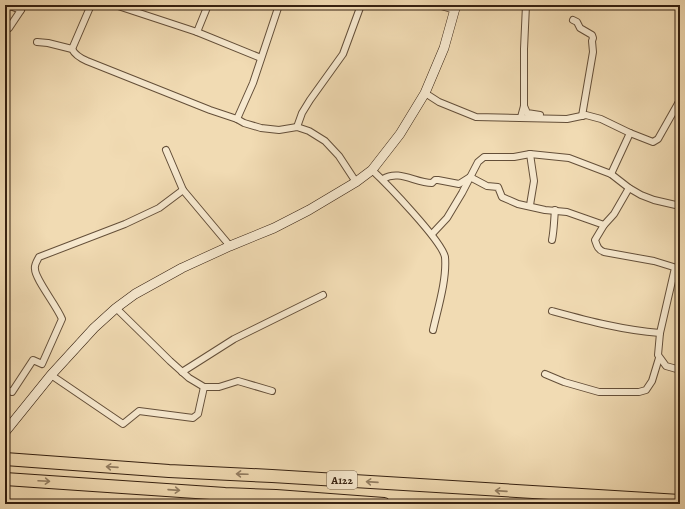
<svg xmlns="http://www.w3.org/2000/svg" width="685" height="509" font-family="Alegreya,serif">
<rect width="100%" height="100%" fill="#f1dbb3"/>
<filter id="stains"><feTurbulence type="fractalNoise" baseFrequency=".005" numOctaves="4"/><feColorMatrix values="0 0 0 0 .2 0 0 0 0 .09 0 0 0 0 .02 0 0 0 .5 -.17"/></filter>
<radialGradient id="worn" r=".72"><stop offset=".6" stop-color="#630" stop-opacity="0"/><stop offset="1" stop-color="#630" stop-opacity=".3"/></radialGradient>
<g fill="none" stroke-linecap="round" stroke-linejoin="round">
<defs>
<g id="street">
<polyline points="7,5 21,10 23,5"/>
<polyline points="115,5 197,32 261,58"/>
<polyline points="438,5 455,10"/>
<polyline points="573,20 577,22 580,28 592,35 593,38 592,41 593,52 582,116"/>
<polyline points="9,28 21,10"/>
<polyline points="197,32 208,5"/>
<path d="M37 42 48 43 72 49C75 55 80 58 87 61L210 110 237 119 244 123 261 128 279 130 297 127 309 131 325 141 339 156 356 182"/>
<polyline points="72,49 91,5"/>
<polyline points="425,93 439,102 476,117 567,119 586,115 601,119 630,133 653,142 658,139 680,100"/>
<polyline points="524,106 527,113 540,115"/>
<polyline points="521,117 524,106 524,49 526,5"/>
<polyline points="237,119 253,83 279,5"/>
<polyline points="297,127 302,113 310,100 343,54 361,5"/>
<polyline points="166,150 183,190 230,246"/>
<path d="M372 170C386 183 442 241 445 257 447 279 438 308 433 330"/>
<polyline points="611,174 630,133"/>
<path d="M383 179C399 169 415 183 432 183L435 180H438L459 184 470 177 487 186 498 187 502 197 518 204 545 210 567 212 604 225"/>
<path d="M629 188 614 214 604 225 595 240C597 246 598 250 604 252L654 261 680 269"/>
<polyline points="530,205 534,181 530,154"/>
<polyline points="432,234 447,218 462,193 478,162 484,157 514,157 530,154 569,158 611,174 629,188 641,195 654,200 680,206"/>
<path d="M552 240C554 230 554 220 555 210"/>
<polyline points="675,268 660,333 658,355 666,366 680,370"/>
<polyline points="116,308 170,361 189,378 204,387 219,387 238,381 272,391"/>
<path d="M552 311C589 321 622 330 660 333"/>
<polyline points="182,372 234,339 323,295"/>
<polyline points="545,374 564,382 599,392 639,392 646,390 652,381 659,358"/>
<polyline points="51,375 123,424 139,411 193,418 198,414 204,387"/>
<path d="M5 389 12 392 33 360 42 364 62 319C57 306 35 279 35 269 34 265 37 261 39 257L125 224 159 208 183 190"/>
</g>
<polyline id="secondary" points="5,432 51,375 94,328 116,308 135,294 182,268 230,246 274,228 309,210 356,182 372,170 400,134 425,93 444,48 456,5"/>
<g id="highway">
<polyline points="5,459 169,471 272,476 680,501"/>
<polyline points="5,479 225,494 276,496 384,504"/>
</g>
</defs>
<!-- street casing -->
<use href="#street" stroke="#644f39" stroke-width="8"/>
<!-- secondary casing -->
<use href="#secondary" stroke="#352010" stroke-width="10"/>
<!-- highway casing -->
<use href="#highway" stroke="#352010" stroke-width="14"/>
<!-- street -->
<use href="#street" stroke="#f6e8ce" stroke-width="6"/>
<!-- secondary -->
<use href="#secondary" stroke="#f6e8ce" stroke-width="9"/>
<!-- highway -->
<use href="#highway" stroke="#f1dbb3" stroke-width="12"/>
</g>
<!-- one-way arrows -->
<defs><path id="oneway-shaft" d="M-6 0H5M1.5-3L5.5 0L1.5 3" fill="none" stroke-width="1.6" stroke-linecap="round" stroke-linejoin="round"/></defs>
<g stroke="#937e62">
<use href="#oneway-shaft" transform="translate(112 467) rotate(-176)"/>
<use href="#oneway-shaft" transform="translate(242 474) rotate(-178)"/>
<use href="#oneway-shaft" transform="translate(44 481) rotate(3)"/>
<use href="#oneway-shaft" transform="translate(372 482) rotate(-176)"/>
<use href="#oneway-shaft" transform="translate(174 490) rotate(4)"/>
<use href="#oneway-shaft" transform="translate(501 491) rotate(-176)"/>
</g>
<g text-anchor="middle" stroke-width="4" stroke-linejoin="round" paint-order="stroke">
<!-- shield labels -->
<rect fill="#f6e8ce" stroke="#6f5c49" stroke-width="1" x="327" y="471" width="30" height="18" rx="3"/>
<g font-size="11" font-weight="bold" fill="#352010">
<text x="342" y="484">A122</text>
</g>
</g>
<!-- margin -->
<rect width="685" height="509" fill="none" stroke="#f1dbb3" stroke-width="20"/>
<rect x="6" y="6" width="673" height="497" fill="none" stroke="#352010" stroke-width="2"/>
<rect x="10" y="10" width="665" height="489" fill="none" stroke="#352010"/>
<rect width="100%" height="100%" filter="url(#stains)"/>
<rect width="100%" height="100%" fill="url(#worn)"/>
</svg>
